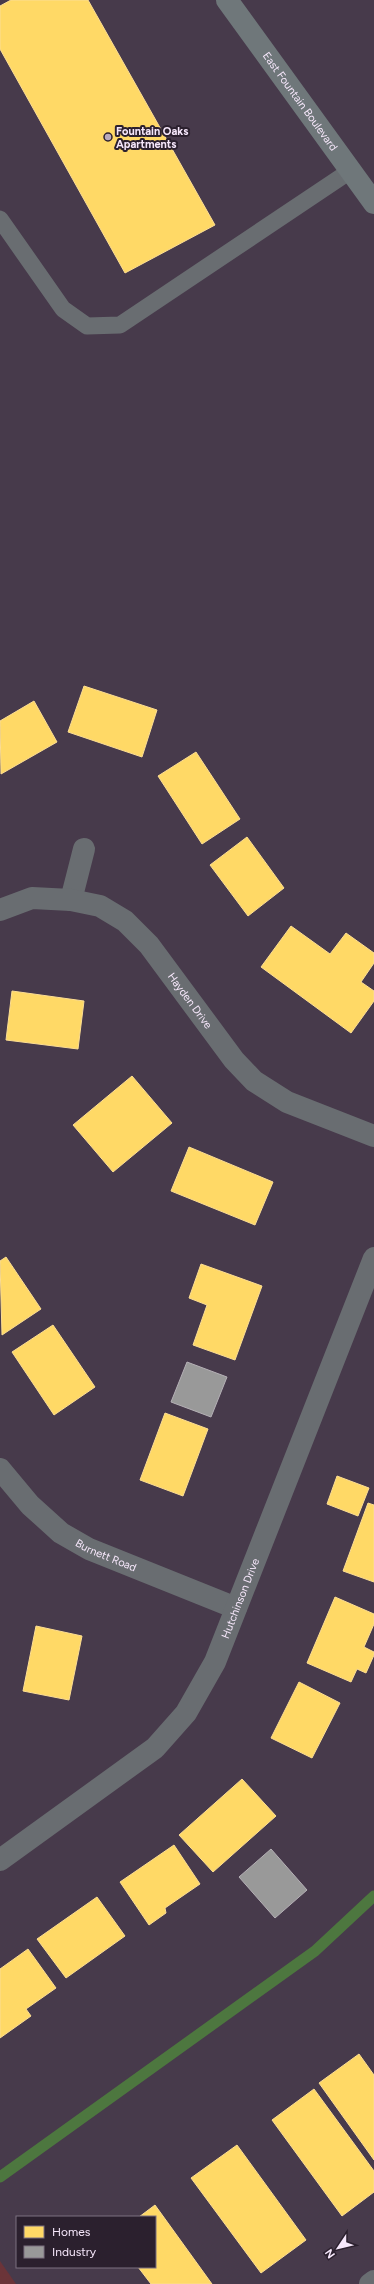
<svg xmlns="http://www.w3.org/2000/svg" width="374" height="2284" font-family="Figtree,sans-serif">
<rect width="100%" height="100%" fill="#473a4b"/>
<!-- green -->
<polygon fill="#6b3439" points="0,2261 16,2284 0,2284"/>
<!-- homes -->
<g fill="#ffd966" stroke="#fcdd93">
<polygon points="11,0 88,0 215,225 125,273 0,49 0,6"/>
<polygon points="84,686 157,710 142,757 68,732"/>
<polygon points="34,701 57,742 1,774 0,721"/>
<polygon points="196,752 240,819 202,844 158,776"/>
<polygon points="247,837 284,888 248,916 210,865"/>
<polygon points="291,926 330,954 346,933 374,953 374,963 361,982 374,991 374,1001 351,1033 261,967"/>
<polygon points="12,991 84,1001 78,1049 6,1040"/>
<polygon points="132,1076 172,1123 113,1172 73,1125"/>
<polygon points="189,1147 273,1182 255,1225 171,1191"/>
<polygon points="6,1257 41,1309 2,1335 0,1261"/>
<polygon points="201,1264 262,1286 235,1360 193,1345 207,1305 189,1298"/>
<polygon points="53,1325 95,1387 54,1415 12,1352"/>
<polygon points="165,1413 208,1429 183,1496 140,1480"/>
<polygon points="337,1476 369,1488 358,1516 327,1504"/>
<polygon points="368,1503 374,1505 374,1582 343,1571"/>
<polygon points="335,1597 374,1614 374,1624 364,1647 374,1652 374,1655 366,1673 357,1669 351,1682 307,1663"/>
<polygon points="36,1626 82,1636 69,1700 23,1691"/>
<polygon points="299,1682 340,1703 312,1758 271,1738"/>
<polygon points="242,1779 276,1816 213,1872 179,1835"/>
<polygon points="174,1845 200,1884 165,1908 166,1913 149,1925 120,1882"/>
<polygon points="97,1897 125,1936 66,1978 37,1939"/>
<polygon points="28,1949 56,1988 26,2009 31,2016 0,2038 0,1969"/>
<polygon points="359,2054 374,2075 374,2160 319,2083"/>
<polygon points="314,2089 374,2171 374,2192 342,2216 272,2120"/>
<polygon points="237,2145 306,2240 261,2273 191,2178"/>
<polygon points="155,2205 212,2284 151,2284 138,2267 155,2267 155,2217 139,2217"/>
</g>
<!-- industry -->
<g fill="#999" stroke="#b5b0b6">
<polygon points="187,1362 227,1377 211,1417 171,1402"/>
<polygon points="271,1849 307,1890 275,1918 239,1877"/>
</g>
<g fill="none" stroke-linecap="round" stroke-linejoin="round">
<!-- stream -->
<polyline stroke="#4d773f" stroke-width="11" points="0,2177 315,1951 374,1896"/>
<!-- service -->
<polyline stroke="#696d71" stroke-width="17" points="0,219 63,309 87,326 120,325 350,171"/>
<!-- minor -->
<g stroke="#696d71" stroke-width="22">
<polyline points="71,900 84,849"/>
<path id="s1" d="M0 910 32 898 71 900 100 906 125 921 149 945 234 1060 254 1081 287 1102 374 1136"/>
<path id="s2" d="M0 1469 30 1505 61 1533 89 1549 236 1608"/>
<path id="s3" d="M0 1860 155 1748 186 1713 215 1662 374 1258"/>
<polyline points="370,2284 374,2281"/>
</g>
<!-- primary -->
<path stroke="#6f777a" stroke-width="22" id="s4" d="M227 0 374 203"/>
</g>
<!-- markers -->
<circle fill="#b9aabd" stroke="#2b202e" stroke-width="1.5" cx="108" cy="137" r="4"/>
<g text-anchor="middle" stroke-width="4" stroke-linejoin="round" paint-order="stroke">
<!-- street labels -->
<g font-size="11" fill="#f6e7fb" stroke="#2b202e">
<text dy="4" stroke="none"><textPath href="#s4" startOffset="125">East Fountain Boulevard</textPath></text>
<text dy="4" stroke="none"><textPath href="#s1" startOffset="235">Hayden Drive</textPath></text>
<text dy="4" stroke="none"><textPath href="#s2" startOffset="139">Burnett Road</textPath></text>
<text dy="4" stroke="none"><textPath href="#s3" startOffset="365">Hutchinson Drive</textPath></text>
</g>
<!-- poi labels -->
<g font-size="11" font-weight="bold" fill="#f6e7fb" stroke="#2b202e" text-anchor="start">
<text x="116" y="135">Fountain Oaks<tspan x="116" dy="13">Apartments</tspan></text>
</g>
</g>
<!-- legend -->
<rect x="16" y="2216" width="140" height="52" fill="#2b202e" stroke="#7c7080"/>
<rect x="24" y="2226" width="20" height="12" fill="#ffd966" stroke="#7c7080"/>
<text x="52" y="2236" font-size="12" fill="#f6e7fb">Homes</text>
<rect x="24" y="2246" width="20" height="12" fill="#999999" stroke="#7c7080"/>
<text x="52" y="2256" font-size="12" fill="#f6e7fb">Industry</text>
<!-- north arrow -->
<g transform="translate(338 2248) rotate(235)" stroke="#2b202e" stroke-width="3" paint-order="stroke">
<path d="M0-3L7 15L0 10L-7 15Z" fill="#f6e7fb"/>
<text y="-6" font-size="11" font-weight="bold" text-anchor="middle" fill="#f6e7fb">N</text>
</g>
</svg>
